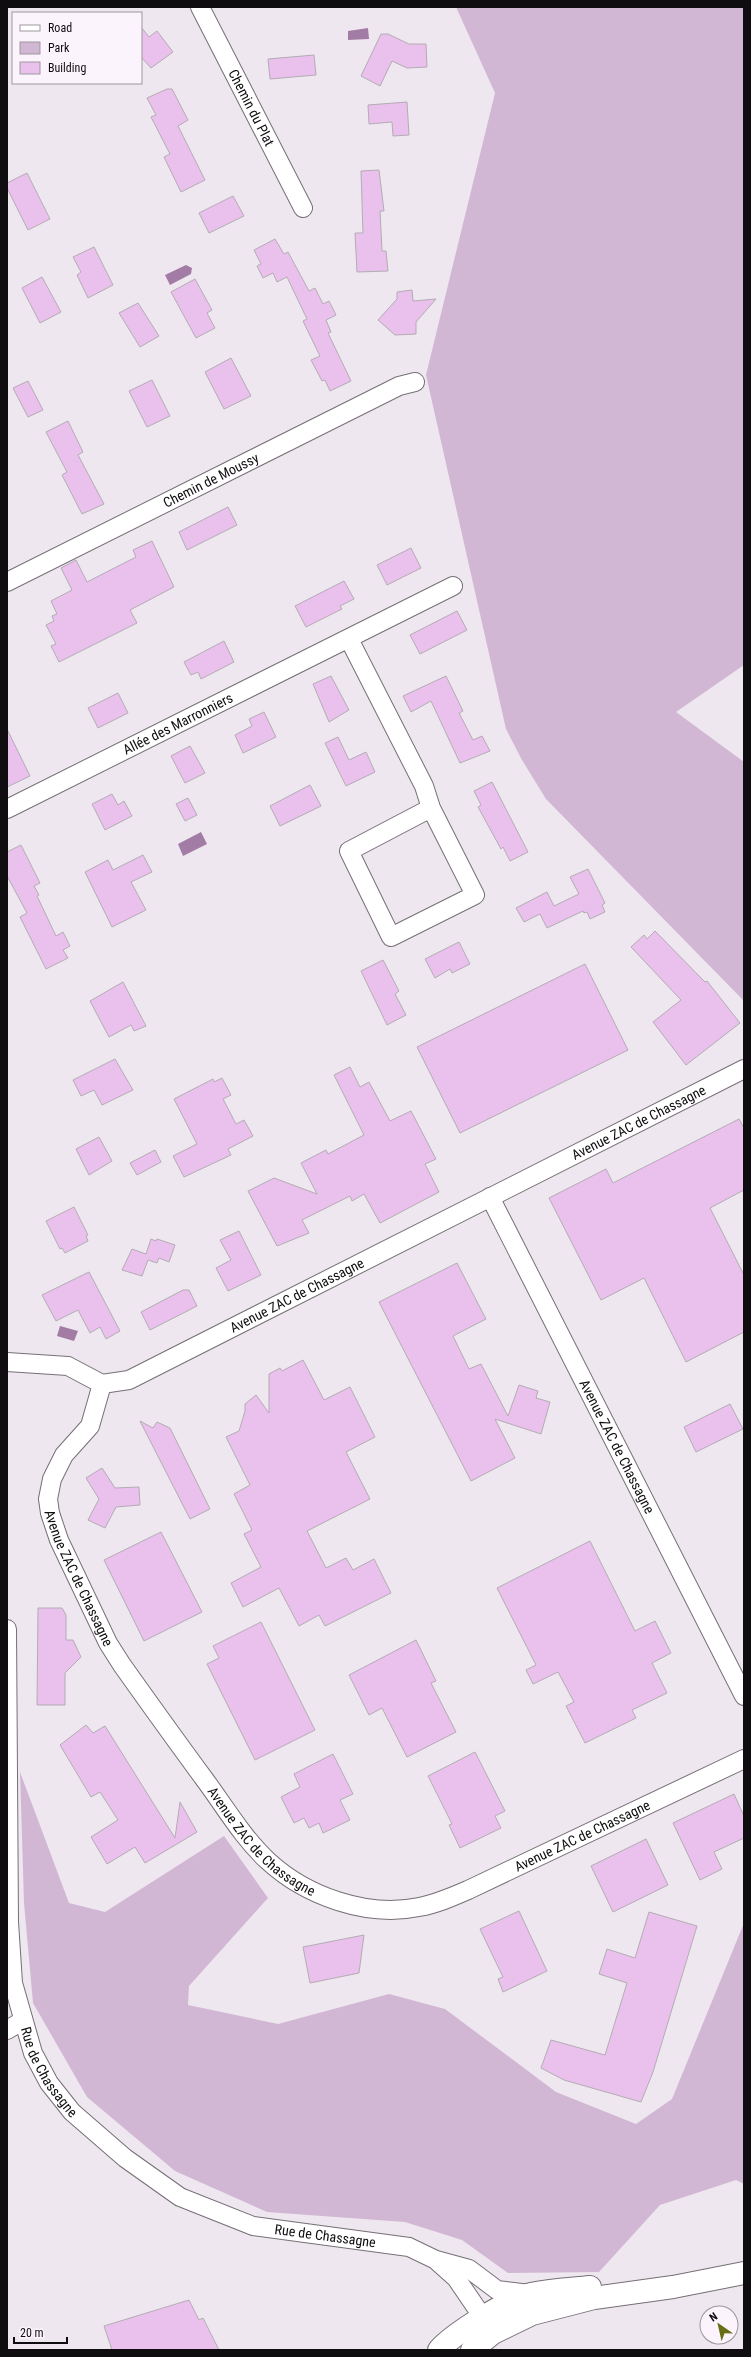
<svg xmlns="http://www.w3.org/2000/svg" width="751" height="2357" font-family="'Roboto Condensed',sans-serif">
<rect width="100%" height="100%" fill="#eee7ef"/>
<!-- green -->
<g fill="#d1b7d3">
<polygon points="456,7 744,7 744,665 676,712 744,762 744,1001 546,799 522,760 506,729 426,375 495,93"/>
<polygon points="20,1772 69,1903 105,1912 224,1836 268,1898 189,1986 188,2005 278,2024 389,1994 445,2009 556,2092 636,2124 672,2099 744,1923 744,2184 736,2180 660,2205 599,2272 508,2273 462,2240 405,2222 267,2212 175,2171 87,2097 33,2003 24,1903"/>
</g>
<!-- water -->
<g fill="#a37ca6">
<polygon points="368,28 369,39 348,40 348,31"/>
<polygon points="186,265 192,268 191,274 170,285 165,275"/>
<polygon points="201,832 207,844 183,856 178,844"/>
<polygon points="60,1326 78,1331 74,1341 57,1336"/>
</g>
<!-- building -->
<g fill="#eac0ed" stroke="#b3acb3">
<polygon points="141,27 149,37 157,31 173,52 151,68 141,57"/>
<polygon points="381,34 388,34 409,44 426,44 427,67 407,68 392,61 380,86 361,76"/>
<polygon points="314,55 316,75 270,79 268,59"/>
<polygon points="167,89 172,89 188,120 178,126 205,180 181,192 164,157 170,154 151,117 156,115 147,98"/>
<polygon points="407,102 409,135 393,136 392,122 369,124 368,105"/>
<polygon points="379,170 384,211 380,211 382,251 386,251 388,271 357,272 355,233 363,233 361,171"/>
<polygon points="27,173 50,219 28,230 7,188 7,183"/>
<polygon points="233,196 244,216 209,233 199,213"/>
<polygon points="275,239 284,254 288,252 309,291 315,288 323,304 329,301 336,315 326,320 331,332 328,333 351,381 330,391 325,380 322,381 311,360 320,356 303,321 307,319 287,277 277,282 273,273 263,278 257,266 261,264 254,250"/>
<polygon points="94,247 113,285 88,298 77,275 81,272 73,257"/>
<polygon points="42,277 61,312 40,323 22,288"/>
<polygon points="195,279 212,310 207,313 215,328 196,338 171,292"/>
<polygon points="412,290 413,301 436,299 416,322 416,334 395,335 378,320 397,299 397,292"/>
<polygon points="138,303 159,336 140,347 119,313"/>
<polygon points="231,358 251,396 224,409 205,372"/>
<polygon points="152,380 170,416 147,427 129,391"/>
<polygon points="28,381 43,410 28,417 13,388"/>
<polygon points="68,421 83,452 78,455 104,504 82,514 62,475 67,472 46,432"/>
<polygon points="228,507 237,525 187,550 179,532"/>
<polygon points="152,541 174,587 130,610 137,623 59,662 51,646 56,644 46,625 54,621 52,616 57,614 51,601 72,590 61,568 76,560 87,582 136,557 133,550"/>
<polygon points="411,548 421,568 387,585 377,565"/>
<polygon points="344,581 354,599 340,606 342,609 306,627 295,606"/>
<polygon points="457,611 467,630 420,654 410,635"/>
<polygon points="224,641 234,662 201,679 198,672 191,675 184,662"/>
<polygon points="331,676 349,710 329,722 313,684"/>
<polygon points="446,676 463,711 459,713 473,740 482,736 490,751 460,763 431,701 411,712 403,696"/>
<polygon points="118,693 128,713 98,728 88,708"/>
<polygon points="264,712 276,737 243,753 235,735 252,726 249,719"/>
<polygon points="7,729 30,776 7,787"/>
<polygon points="338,737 349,760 366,752 375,772 346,786 325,743"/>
<polygon points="190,746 205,773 185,783 171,756"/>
<polygon points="492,782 528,852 510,861 503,847 501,849 478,807 481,805 474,791"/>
<polygon points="310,785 321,806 280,826 270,806"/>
<polygon points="112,794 118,805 124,801 132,816 105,830 92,804"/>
<polygon points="188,798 197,815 185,821 176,804"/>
<polygon points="21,845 40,883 34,886 39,895 37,896 56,936 63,932 70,946 63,950 68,958 46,969 20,917 27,913 7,876 7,852"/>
<polygon points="143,855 152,872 131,882 146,910 112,927 85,872 108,860 113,870"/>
<polygon points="588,869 605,903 602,905 605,912 590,919 587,912 584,913 583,911 547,928 540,914 524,922 516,908 547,892 554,906 579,894 570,877"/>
<polygon points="655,931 705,982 707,981 740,1023 686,1065 653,1022 681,1000 631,947 644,935 647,939"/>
<polygon points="459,942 470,964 452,973 450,969 435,978 425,959"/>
<polygon points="383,960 399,991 395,994 406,1015 387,1025 361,971"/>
<polygon points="585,964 628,1050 460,1133 417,1047"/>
<polygon points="123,982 146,1026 134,1031 131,1025 109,1037 90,1001"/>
<polygon points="115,1059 133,1090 102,1105 94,1090 81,1096 73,1080"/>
<polygon points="350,1067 360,1087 369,1082 390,1121 411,1111 436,1159 425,1164 439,1192 380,1223 364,1194 352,1201 350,1196 302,1220 309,1233 277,1246 248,1191 274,1178 317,1194 301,1163 326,1150 328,1154 364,1135 334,1075"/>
<polygon points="222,1078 231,1095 223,1099 236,1124 244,1120 253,1136 228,1149 231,1155 184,1177 173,1156 197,1144 174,1099 213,1079 214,1082"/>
<polygon points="739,1119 744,1128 744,1190 710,1208 744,1275 744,1332 686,1362 644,1278 601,1300 549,1198 606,1169 613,1183"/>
<polygon points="99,1137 112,1161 89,1175 76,1149"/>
<polygon points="155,1150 161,1162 137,1175 130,1163"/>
<polygon points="74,1207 88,1235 86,1236 88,1241 65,1253 62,1248 60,1249 46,1221"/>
<polygon points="239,1231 261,1275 228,1291 216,1268 231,1260 220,1240"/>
<polygon points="151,1239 156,1241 157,1239 175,1245 169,1262 159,1258 157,1263 148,1260 142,1276 122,1270 132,1249 146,1254"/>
<polygon points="457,1263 486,1319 453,1336 469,1369 481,1364 508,1416 519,1385 538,1391 536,1398 550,1402 541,1434 495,1419 515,1458 471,1481 379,1302"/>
<polygon points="89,1272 120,1331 106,1339 100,1327 90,1333 78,1310 56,1321 42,1295"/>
<polygon points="183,1290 189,1290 197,1306 150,1330 141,1312"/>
<polygon points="303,1360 324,1400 350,1387 375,1437 346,1452 370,1499 307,1531 326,1568 346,1558 353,1570 374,1559 391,1593 325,1626 319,1615 299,1626 279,1588 243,1607 231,1583 261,1567 244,1534 252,1530 234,1494 250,1485 226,1437 239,1431 245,1411 245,1404 256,1395 269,1413 269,1374 280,1368 282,1371"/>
<polygon points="730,1404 743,1429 696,1452 684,1427"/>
<polygon points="140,1421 153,1428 157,1422 170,1428 210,1509 190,1519"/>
<polygon points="102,1468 115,1488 139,1487 140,1505 116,1507 105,1528 88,1520 99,1499 86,1478"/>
<polygon points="161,1532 202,1612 144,1641 104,1560"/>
<polygon points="590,1541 635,1631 655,1621 671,1653 652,1663 667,1693 632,1710 636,1718 585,1743 566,1706 574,1702 558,1672 533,1684 526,1670 536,1665 497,1588"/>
<polygon points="38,1608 62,1608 66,1615 66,1640 73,1640 81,1657 65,1673 65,1705 37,1705"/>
<polygon points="261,1622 315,1730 255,1760 207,1664 219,1658 213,1646"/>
<polygon points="416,1640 436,1681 431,1683 456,1732 407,1757 382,1708 369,1715 349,1675"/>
<polygon points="86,1725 93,1733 105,1726 175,1838 180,1802 197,1832 145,1863 135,1847 107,1864 91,1837 118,1820 100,1792 91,1797 60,1745"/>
<polygon points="475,1752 505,1811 495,1816 501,1828 460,1848 449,1825 452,1824 428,1776"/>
<polygon points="333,1754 353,1794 340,1800 350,1820 323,1833 319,1823 309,1828 304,1818 294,1823 281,1797 300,1787 294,1774"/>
<polygon points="734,1794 744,1816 744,1838 714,1852 722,1869 700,1880 673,1823"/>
<polygon points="646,1839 668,1885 613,1912 591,1866"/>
<polygon points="519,1911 547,1971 503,1992 498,1979 503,1977 480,1929"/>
<polygon points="649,1912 697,1926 653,2072 641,2102 564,2080 541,2068 551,2040 605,2055 627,1983 599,1974 607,1949 635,1958"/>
<polygon points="364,1935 359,1973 310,1983 303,1947"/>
<polygon points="189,2300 199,2320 203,2318 219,2350 112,2350 104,2326"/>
</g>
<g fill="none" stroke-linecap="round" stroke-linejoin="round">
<defs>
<g id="minor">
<path id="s1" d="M200 7 303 208"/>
<path id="s2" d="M7 582 399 386 415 382"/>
<polyline points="349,639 424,786 431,808 475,895 391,937 349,851 431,808"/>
<path id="s3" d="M7 809 453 586"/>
<path id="s4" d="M490 1197 744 1696"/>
<path id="s5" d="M7 1362 68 1366 102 1384 129 1380 744 1069"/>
<path id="s6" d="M102 1384 90 1426 64 1455 52 1479 48 1499 50 1513 59 1540 108 1643 122 1665C149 1703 177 1742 205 1780 225 1807 243 1838 268 1861 306 1896 367 1918 419 1907 436 1904 452 1897 468 1890L744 1759"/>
<path id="s7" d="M7 1629 9 1922 13 1983 33 2053 49 2083 72 2112 125 2158 180 2197 253 2226 409 2247 436 2260 469 2269 497 2290 530 2294"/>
<polyline points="7,2030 22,2021"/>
<polyline points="438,2262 456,2278 490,2328"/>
</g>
<g id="tertiary">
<path d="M439 2350C454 2333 509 2299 531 2294 550 2290 571 2289 590 2287"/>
<polyline points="472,2350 493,2333 532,2314 594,2298 673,2287 744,2273"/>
</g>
</defs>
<!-- minor casing -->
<use href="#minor" stroke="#766f76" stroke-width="20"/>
<!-- tertiary casing -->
<use href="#tertiary" stroke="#766f76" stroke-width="24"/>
<!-- minor -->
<use href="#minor" stroke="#fff" stroke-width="18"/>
<!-- tertiary -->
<use href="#tertiary" stroke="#fff" stroke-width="22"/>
</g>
<g text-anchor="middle" stroke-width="3" stroke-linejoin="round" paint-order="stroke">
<!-- street labels -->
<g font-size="14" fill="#0f0d0f" stroke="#fcf4fc">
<text dy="5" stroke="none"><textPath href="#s1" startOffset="113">Chemin du Plat</textPath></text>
<text dy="5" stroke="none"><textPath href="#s2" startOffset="228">Chemin de Moussy</textPath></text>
<text dy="5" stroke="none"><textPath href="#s3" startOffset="191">Allée des Marronniers</textPath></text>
<text dy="5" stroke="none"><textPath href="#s5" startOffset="698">Avenue ZAC de Chassagne</textPath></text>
<text dy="5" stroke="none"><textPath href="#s5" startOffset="315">Avenue ZAC de Chassagne</textPath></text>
<text dy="5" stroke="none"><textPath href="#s4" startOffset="280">Avenue ZAC de Chassagne</textPath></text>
<text dy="5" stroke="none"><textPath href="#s6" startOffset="215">Avenue ZAC de Chassagne</textPath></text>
<text dy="5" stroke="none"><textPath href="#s6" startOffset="899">Avenue ZAC de Chassagne</textPath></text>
<text dy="5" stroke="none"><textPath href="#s6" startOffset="539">Avenue ZAC de Chassagne</textPath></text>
<text dy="5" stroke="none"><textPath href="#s7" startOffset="451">Rue de Chassagne</textPath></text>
<text dy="5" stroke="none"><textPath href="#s7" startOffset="787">Rue de Chassagne</textPath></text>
</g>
</g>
<!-- border -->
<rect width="751" height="2357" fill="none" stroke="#0f0d0f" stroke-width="16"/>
<!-- legend -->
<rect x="12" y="12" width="130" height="72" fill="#fcf4fc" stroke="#9d989d"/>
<rect x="20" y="25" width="20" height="6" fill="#ffffff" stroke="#9d989d"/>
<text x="48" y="32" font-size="12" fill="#0f0d0f">Road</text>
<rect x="20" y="42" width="20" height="12" fill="#d1b7d3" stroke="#9d989d"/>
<text x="48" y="52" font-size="12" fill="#0f0d0f">Park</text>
<rect x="20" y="62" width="20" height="12" fill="#eac0ed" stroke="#9d989d"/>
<text x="48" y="72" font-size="12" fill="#0f0d0f">Building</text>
<!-- north arrow -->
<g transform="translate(719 2325) rotate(326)"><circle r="19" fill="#fcf4fc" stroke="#9d989d"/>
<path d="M0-3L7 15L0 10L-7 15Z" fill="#686e14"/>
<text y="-6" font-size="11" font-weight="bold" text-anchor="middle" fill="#0f0d0f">N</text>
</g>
<!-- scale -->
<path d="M14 2337v6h53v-6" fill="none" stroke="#0f0d0f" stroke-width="2"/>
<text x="20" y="2337" font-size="12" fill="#0f0d0f" stroke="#fcf4fc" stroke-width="3" paint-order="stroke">20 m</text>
</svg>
